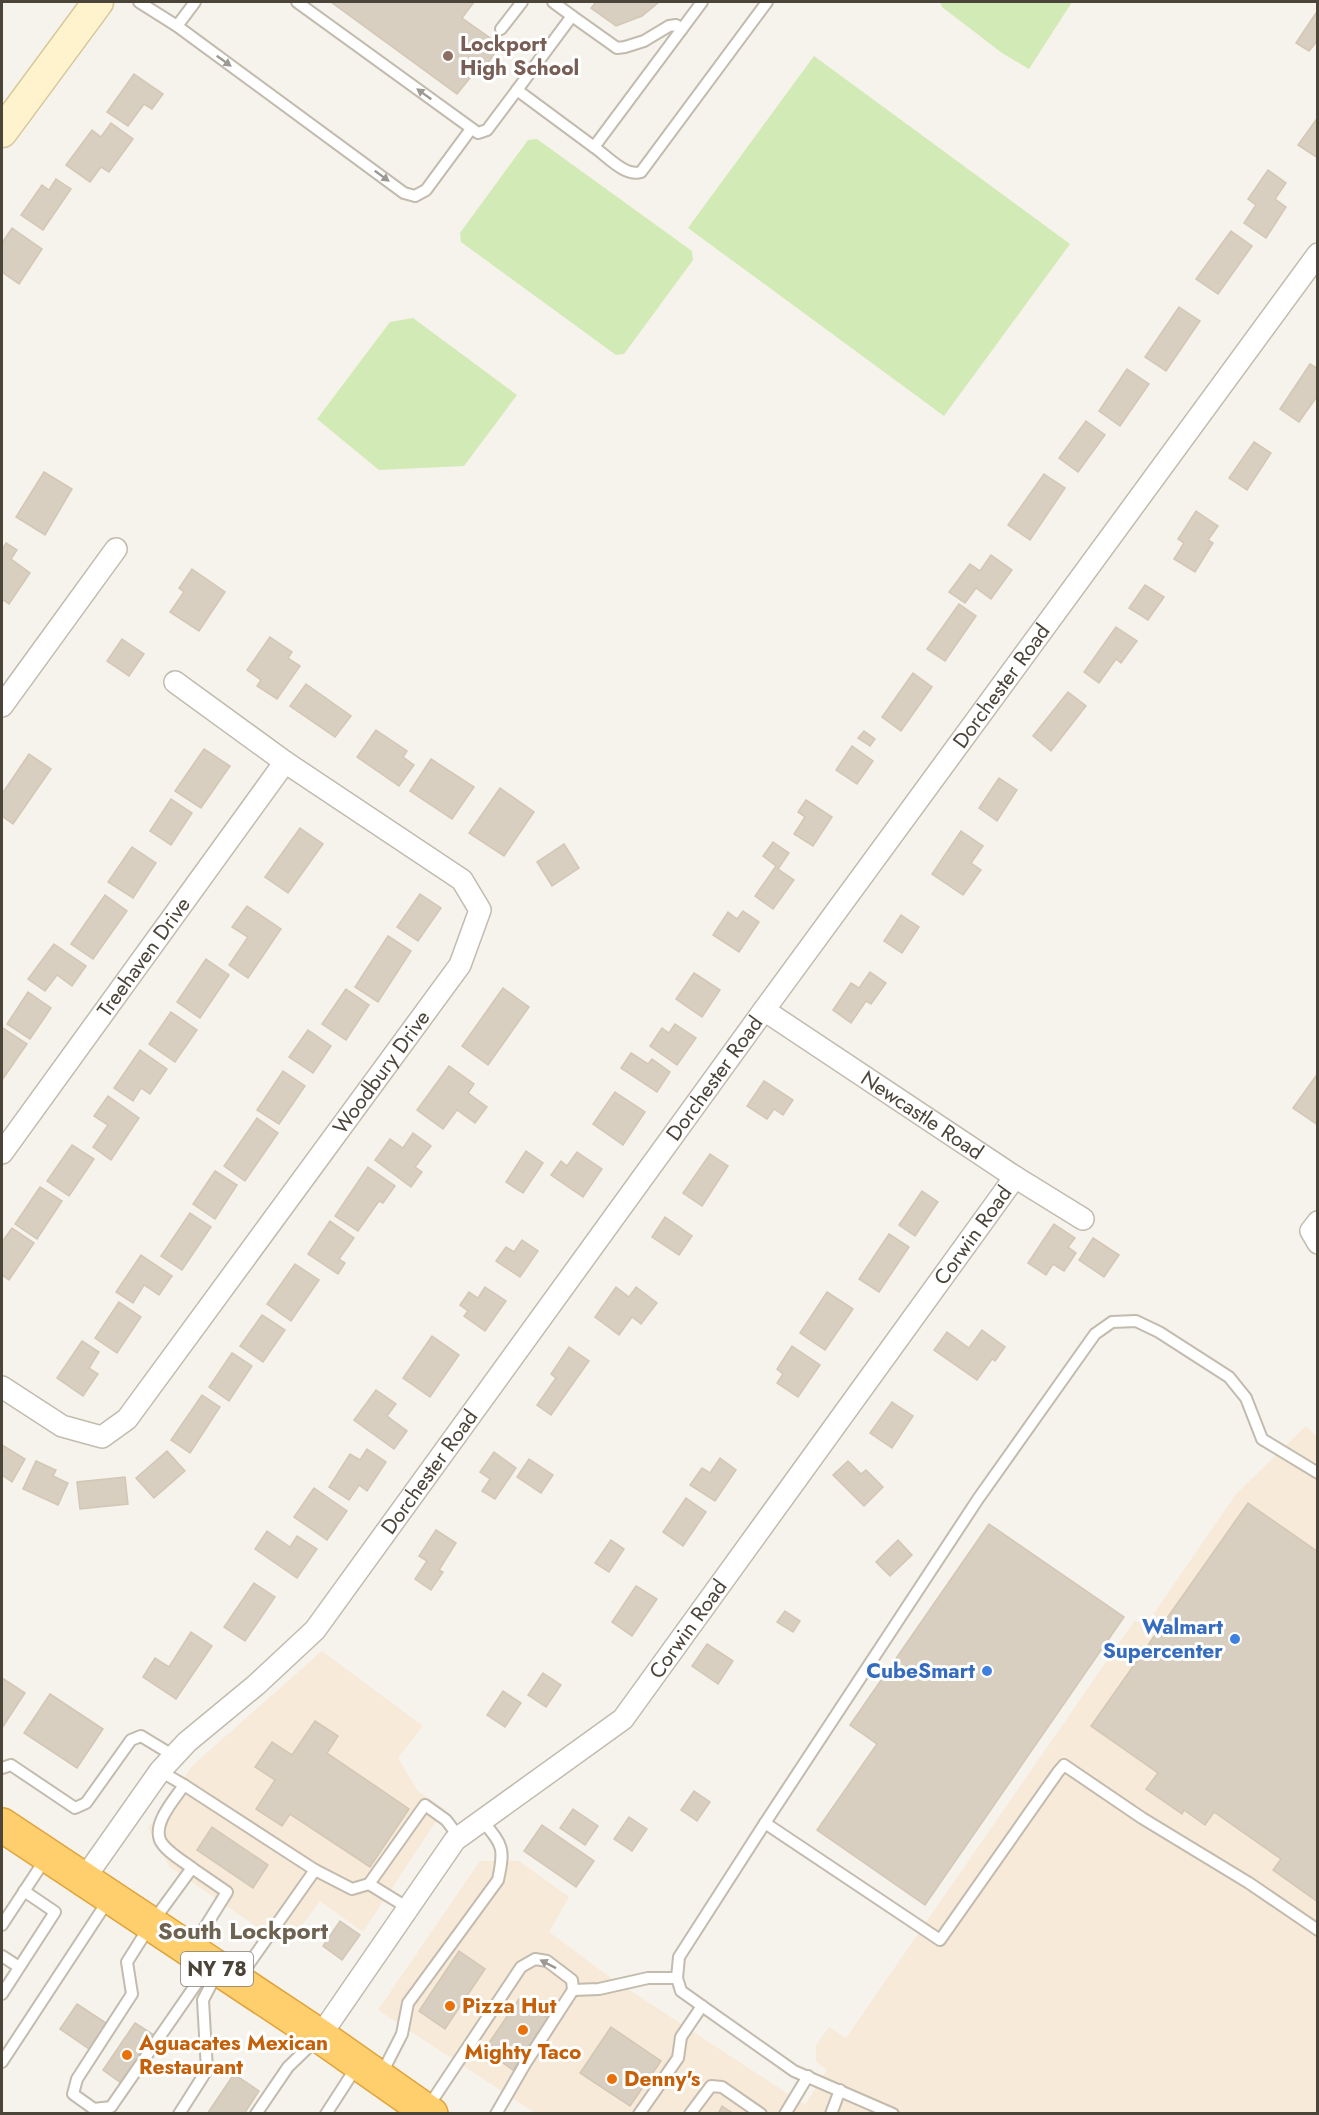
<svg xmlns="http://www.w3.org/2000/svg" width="1319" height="2115" font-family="Jost,sans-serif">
<rect width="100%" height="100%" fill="#f6f3ec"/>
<!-- commercial -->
<g fill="#f7ead8">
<polygon points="1306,1426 1317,1437 1317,2113 535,2113 378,2010 480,1861 519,1861 569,1897 549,1932 611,1978 805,2105 827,2070 816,2061 816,2045 829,2027 846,2038 1135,1620 1146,1625 1236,1494"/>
<polygon points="322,1651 423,1726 398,1758 418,1791 444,1809 363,1932 320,1901 286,1947 170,1867 148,1828 193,1765"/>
</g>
<!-- green -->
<g fill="#d2eab5">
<polygon points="940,2 1072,2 1029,69 1002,53 942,7"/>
<polygon points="814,56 1070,244 944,416 688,228"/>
<polygon points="537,139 692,251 693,260 624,354 616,355 461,242 460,233 528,140"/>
<polygon points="413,318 517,395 464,466 379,470 317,419 390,322"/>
</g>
<!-- building -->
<g fill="#d8cfc1" stroke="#d3c7b4" stroke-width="1.5">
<polygon points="331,2 474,2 462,18 500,45 483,71 478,68 457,94"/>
<polygon points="596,2 659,2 642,16 616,26 591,8"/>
<polygon points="1316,13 1318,14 1318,40 1309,51 1296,43"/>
<polygon points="134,74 163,94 152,109 144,104 128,126 107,112"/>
<polygon points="1318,117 1318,158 1298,145"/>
<polygon points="111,123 133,139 109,172 101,167 90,182 66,165 92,130 101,137"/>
<polygon points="1268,170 1286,183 1275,199 1286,207 1266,238 1244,223 1256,205 1248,199"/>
<polygon points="56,179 71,189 43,230 21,215 42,185 49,190"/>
<polygon points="12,228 42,249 19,284 2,272 2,243"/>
<polygon points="1231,231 1252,246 1218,294 1196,279"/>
<polygon points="1179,307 1200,321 1166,371 1145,357"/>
<polygon points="1310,364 1318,369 1318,395 1299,422 1280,409"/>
<polygon points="1127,369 1149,384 1120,426 1099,411"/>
<polygon points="1086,421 1105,435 1078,472 1059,458"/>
<polygon points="1254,442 1271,453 1247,490 1229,478"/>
<polygon points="44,472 72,489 45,535 16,517"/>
<polygon points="1044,474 1065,488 1030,540 1008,525"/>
<polygon points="1196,511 1218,526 1208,540 1213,543 1195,572 1174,559 1184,543 1178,539"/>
<polygon points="6,543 17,550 11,559 30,573 9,604 2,599 2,550"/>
<polygon points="991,555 1012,570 991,599 976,588 965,603 949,592 970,564 980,571"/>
<polygon points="192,569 225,592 199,631 170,612 184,592 179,588"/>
<polygon points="1145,585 1164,597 1148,620 1129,608"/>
<polygon points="959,604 976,616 945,661 927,649"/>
<polygon points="1116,627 1137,641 1121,663 1116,659 1099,683 1084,672"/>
<polygon points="270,637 292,652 288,658 300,666 277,699 257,686 261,680 247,670"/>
<polygon points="122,639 144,654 129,676 107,661"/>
<polygon points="913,673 932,687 901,731 882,717"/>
<polygon points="306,684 351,716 335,737 290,706"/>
<polygon points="1068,692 1086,706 1051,751 1033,736"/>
<polygon points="376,730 407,751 403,757 414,765 399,786 357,757"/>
<polygon points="864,731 875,739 870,746 858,738"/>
<polygon points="852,746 873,761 857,784 836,770"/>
<polygon points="204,749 230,766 201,808 175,791"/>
<polygon points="29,754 51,769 13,824 2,816 2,794"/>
<polygon points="431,759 474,787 452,819 410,791"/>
<polygon points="999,778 1017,790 997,821 979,808"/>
<polygon points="500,788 534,812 504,856 469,833"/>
<polygon points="171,799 192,813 171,845 150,831"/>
<polygon points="806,800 832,817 813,846 794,834 805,817 798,812"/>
<polygon points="300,828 323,844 288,893 265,877"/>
<polygon points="961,831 983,846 971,863 981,870 963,895 932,874"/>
<polygon points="773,842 789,853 778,869 794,880 773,909 755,896 776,866 763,856"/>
<polygon points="564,844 579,868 552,886 537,862"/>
<polygon points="132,847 156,863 133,898 108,882"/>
<polygon points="420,894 441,908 418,941 397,927"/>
<polygon points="105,895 127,911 93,959 71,944"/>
<polygon points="247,906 281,929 248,978 229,965 248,937 232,927"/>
<polygon points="743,911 759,922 739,952 713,935 728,912 737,919"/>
<polygon points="901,915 919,927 902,953 884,941"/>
<polygon points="388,936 411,951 378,1002 355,987"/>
<polygon points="54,944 86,966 72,986 57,975 45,991 28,979"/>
<polygon points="206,959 229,975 200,1018 177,1002"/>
<polygon points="870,972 886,983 871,1004 866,1001 851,1023 833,1010 851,983 859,988"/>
<polygon points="694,973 720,990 702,1017 676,999"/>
<polygon points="503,988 529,1007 488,1065 462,1046"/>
<polygon points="346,989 369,1005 346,1040 322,1024"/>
<polygon points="28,992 51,1008 30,1039 7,1024"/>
<polygon points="171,1012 197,1030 175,1062 149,1044"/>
<polygon points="675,1024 696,1038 677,1065 650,1046 662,1028 669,1033"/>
<polygon points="3,1028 27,1044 2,1080 2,1031"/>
<polygon points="308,1030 331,1046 313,1073 289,1057"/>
<polygon points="140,1050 167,1069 150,1094 141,1088 133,1101 114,1088"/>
<polygon points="631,1053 648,1064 652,1059 670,1072 657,1092 621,1068"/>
<polygon points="449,1066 474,1084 468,1093 487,1107 475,1123 457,1110 443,1129 417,1110"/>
<polygon points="283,1071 305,1086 279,1124 257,1110"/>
<polygon points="1318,1073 1318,1125 1293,1108"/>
<polygon points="764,1081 793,1100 783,1115 774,1109 767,1119 747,1106"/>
<polygon points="615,1092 645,1112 623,1145 593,1124"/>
<polygon points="108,1096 139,1118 111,1160 93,1147 108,1125 94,1116"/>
<polygon points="257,1118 278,1133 245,1181 224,1166"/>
<polygon points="413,1133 431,1146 415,1167 422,1172 411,1187 375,1160 390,1139 403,1148"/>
<polygon points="72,1145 94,1159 69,1196 47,1181"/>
<polygon points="526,1151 543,1163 523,1193 506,1182"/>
<polygon points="577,1152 602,1169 583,1197 551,1175 561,1161 567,1166"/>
<polygon points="710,1154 728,1166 702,1206 683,1193"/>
<polygon points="368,1167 395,1186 383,1203 379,1201 358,1231 335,1216"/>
<polygon points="215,1171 237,1185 215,1219 193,1204"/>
<polygon points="40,1187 62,1201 37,1239 15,1224"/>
<polygon points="922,1191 938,1202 915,1236 899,1225"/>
<polygon points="190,1213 211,1227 182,1270 161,1256"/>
<polygon points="665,1217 692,1236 679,1255 652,1237"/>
<polygon points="330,1221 354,1238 339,1259 345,1263 338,1274 308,1254"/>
<polygon points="1054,1224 1075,1238 1068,1247 1076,1253 1064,1271 1053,1264 1046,1275 1028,1263"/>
<polygon points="12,1228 34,1243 9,1280 2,1275 2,1242"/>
<polygon points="889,1234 909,1247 879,1292 859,1279"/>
<polygon points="1093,1238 1119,1255 1104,1277 1079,1260"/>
<polygon points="522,1240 538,1251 520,1277 496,1261 506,1247 514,1252"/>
<polygon points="141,1255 172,1276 159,1295 144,1285 133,1303 116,1292"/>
<polygon points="295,1264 319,1280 291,1321 267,1304"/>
<polygon points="485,1287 506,1301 485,1331 464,1316 468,1311 460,1305 469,1292 478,1298"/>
<polygon points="616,1287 629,1297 636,1287 657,1303 641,1324 632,1317 619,1335 595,1317"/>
<polygon points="827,1292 853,1309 825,1350 800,1333"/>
<polygon points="119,1302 141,1317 117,1353 95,1338"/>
<polygon points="262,1315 285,1330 263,1362 240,1346"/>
<polygon points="982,1330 1005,1347 995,1361 992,1359 977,1380 934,1350 947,1332 969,1348"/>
<polygon points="432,1336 459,1355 430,1397 403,1378"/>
<polygon points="82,1341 99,1352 89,1368 98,1374 83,1396 57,1378"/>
<polygon points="792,1346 820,1365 798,1397 777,1383 783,1374 777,1369"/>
<polygon points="569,1347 589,1361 551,1415 537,1405 556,1378 551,1374"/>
<polygon points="232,1353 252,1366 229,1401 209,1387"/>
<polygon points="376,1390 396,1404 387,1416 407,1431 394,1449 354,1420"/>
<polygon points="202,1395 220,1407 190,1453 171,1440"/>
<polygon points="892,1402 913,1416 892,1448 870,1433"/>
<polygon points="2,1445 25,1459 12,1482 2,1475"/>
<polygon points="367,1449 386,1462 367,1491 359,1485 349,1500 329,1487 350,1454 360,1460"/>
<polygon points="167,1451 185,1471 154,1498 136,1478"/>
<polygon points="494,1452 516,1468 495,1499 482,1491 490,1479 480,1472"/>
<polygon points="720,1458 736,1470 715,1501 690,1485 702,1468 710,1473"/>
<polygon points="529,1459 553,1475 541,1493 517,1477"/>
<polygon points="36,1461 56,1470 53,1476 68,1483 58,1505 23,1489"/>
<polygon points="848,1461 861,1474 866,1470 883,1487 864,1506 833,1475"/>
<polygon points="125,1477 128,1504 80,1509 77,1482"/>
<polygon points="314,1488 347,1511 327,1540 294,1517"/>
<polygon points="686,1498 706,1512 683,1546 663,1532"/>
<polygon points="1248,1503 1318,1552 1318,1902 1273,1870 1281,1859 1214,1812 1205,1825 1184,1810 1182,1814 1146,1789 1158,1773 1091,1726"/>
<polygon points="989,1524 1124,1617 925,1905 817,1830 877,1744 850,1725"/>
<polygon points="436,1530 456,1543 439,1570 443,1572 431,1590 415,1579 427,1561 419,1556"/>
<polygon points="267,1531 290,1547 297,1536 317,1549 297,1578 255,1549"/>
<polygon points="611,1540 624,1549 609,1572 595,1563"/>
<polygon points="898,1540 912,1555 890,1576 876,1562"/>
<polygon points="254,1583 275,1597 245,1641 224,1627"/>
<polygon points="636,1586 657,1599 632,1636 612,1622"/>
<polygon points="785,1611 800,1621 793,1632 777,1622"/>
<polygon points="191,1632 212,1646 176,1699 143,1677 155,1658 169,1667"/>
<polygon points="707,1644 733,1661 718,1684 692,1666"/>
<polygon points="543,1673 561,1685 546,1707 528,1695"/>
<polygon points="2,1678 25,1693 2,1728"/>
<polygon points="503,1691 521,1703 505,1727 487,1715"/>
<polygon points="50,1694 103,1729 77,1768 24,1733"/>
<polygon points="315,1721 338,1736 327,1753 409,1809 370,1867 290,1814 282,1826 256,1809 275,1780 255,1767 272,1742 292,1755"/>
<polygon points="694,1791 710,1802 697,1821 681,1810"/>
<polygon points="573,1809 598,1826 585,1845 560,1828"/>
<polygon points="629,1817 647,1829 632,1851 614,1839"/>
<polygon points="542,1825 594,1861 576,1887 524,1851"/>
<polygon points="212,1827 268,1865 253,1888 197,1850"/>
<polygon points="340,1921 360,1935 342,1960 323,1946"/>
<polygon points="459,1951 485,1969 445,2029 419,2011"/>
<polygon points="519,1999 548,2018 513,2070 484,2050"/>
<polygon points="77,2004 109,2025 92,2051 60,2029"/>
<polygon points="135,2023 154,2035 121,2083 103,2070"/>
<polygon points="611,2027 661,2061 630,2106 580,2073"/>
<polygon points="234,2074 259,2091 244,2114 207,2114"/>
<polygon points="722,2106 734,2114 718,2114"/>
</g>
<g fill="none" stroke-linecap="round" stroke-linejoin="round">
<defs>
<g id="lane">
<polyline points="139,2 177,26 404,193 415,196 426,190 471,129"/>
<polyline points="297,2 478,133 487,130 517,90 594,147 702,2"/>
<polyline points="553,2 572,16"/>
<polyline points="177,26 195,2"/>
<polyline points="501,29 522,2"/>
<polyline points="517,90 572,16 617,48 625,47 644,41 669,26 676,25 682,29"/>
<path d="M594 147C607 156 625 177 641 172L767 2"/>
<polyline points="2,1768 11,1765 75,1808 86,1803 131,1740 141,1736 174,1756"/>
<polyline points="160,1771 184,1785"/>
<polyline points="765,1823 940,1940 1058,1772 1064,1765 1142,1818 1249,1883 1318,1930"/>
<polyline points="315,1870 352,1889 369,1884"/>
<polyline points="408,1908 369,1884 425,1805 446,1820 459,1837"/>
<polyline points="2,1925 46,1858"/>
<polyline points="192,1948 227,1892 192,1868"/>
<polyline points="2,1956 19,1967"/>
<path d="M208 1967 111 2107 94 2109 73 2094 77 2079 132 1994 127 1962 151 1924 192 1868C183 1861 165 1851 160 1840 153 1822 175 1799 184 1785L315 1870 239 1978"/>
<polyline points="573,1990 599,1989 648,1978 677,1978"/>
<polyline points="2,1994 55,1912 24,1891"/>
<polyline points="2,2062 109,1899"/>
<path d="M381 2075 402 2034 408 2003 498 1880C505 1847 503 1846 482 1820"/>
<polyline points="428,2107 521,1967 535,1959 547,1961 572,1980 573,1990 525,2064 496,2114"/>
<polyline points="179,2114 207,2070 203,2000 217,1973"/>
<polyline points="256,2114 288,2067 318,2038"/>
<polyline points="326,2114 357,2066"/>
<polyline points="639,2114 678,2058 681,2037 702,2006"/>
<polyline points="690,2114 711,2086 722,2087 761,2114"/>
<polyline points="785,2114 808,2076"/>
<polyline points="831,2114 840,2090"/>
<polyline points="893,2114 794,2071 702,2006 681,1991 677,1978 679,1957 765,1823 978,1499 1095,1334 1112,1322 1136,1321 1159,1332 1229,1377 1246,1398 1262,1439 1318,1473"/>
</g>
<g id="street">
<polyline points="2,706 116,549"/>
<path id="s1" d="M764 1010 1015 1177 1083 1219"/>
<path id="s2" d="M2 1153 285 762"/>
<polyline points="1318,1222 1311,1231 1318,1243"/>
<path id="s3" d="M2 1387 62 1426 102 1437 127 1419 460 965 480 910 462 880 285 762 175 682"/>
<path id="s4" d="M84 1879 160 1771 187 1742 256 1685 315 1630 764 1010 1318 254"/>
<path id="s5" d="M320 2036 455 1840 623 1719 1015 1177"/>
</g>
<polyline id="secondary" points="2,132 98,2"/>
<polyline id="highway" points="2,1825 320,2036 431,2114"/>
</defs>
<!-- lane casing -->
<use href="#lane" stroke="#c2bbae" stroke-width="14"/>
<!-- street casing -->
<use href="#street" stroke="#c2bbae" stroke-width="24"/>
<!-- secondary casing -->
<use href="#secondary" stroke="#d6c79b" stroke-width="33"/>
<!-- highway casing -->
<use href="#highway" stroke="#e0a43c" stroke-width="36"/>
<!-- lane -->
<use href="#lane" stroke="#fff" stroke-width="10"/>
<!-- street -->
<use href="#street" stroke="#fff" stroke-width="21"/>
<!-- secondary -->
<use href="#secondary" stroke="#fff3cd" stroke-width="30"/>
<!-- highway -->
<use href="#highway" stroke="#ffcf6e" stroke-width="33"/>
</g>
<!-- one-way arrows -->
<defs><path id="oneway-solid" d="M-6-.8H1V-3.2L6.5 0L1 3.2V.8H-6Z" transform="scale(1.5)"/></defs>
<g fill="#9c9892">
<use href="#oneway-solid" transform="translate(224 61) rotate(36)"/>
<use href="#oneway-solid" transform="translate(424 94) rotate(-144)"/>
<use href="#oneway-solid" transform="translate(382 176) rotate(36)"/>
<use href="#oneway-solid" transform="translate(548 1964) rotate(-153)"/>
</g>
<!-- markers -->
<circle fill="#8d6e63" stroke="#fff" stroke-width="2" cx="448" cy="56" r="6"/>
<g fill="#3f7fe0" stroke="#fff" stroke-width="2">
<circle cx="1235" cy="1639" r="6"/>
<circle cx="987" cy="1671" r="6"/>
</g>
<g fill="#e8710a" stroke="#fff" stroke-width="2">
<circle cx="450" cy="2006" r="6"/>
<circle cx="523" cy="2030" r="6"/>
<circle cx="127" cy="2055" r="6"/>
<circle cx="612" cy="2079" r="6"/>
</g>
<g text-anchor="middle" stroke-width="6" stroke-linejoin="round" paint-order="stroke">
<!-- shield labels -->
<rect fill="#fff" stroke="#817c74" stroke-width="1.5" x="181" y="1952" width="72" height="34" rx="4.5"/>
<g font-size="20" font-weight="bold" fill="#4b4439">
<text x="217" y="1976">NY 78</text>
</g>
<!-- education labels -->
<g font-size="21" font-weight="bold" fill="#785e54" stroke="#fff" text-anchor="start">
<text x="460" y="51">Lockport<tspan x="460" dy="24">High School</tspan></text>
</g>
<!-- street labels -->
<g font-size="21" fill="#4b4439" stroke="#fff">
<text dy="7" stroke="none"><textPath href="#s4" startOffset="1509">Dorchester Road</textPath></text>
<text dy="7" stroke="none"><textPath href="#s2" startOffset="242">Treehaven Drive</textPath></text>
<text dy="7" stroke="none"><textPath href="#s3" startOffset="574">Woodbury Drive</textPath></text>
<text dy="7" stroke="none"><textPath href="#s4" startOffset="1023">Dorchester Road</textPath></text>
<text dy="7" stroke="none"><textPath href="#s1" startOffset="190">Newcastle Road</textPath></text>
<text dy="7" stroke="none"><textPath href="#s5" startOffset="1042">Corwin Road</textPath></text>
<text dy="7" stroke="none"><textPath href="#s4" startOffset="537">Dorchester Road</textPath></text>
<text dy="7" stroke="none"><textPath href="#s5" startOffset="556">Corwin Road</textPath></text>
</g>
<!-- shop labels -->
<g font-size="21" font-weight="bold" fill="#366cbe" stroke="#fff" text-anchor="end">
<text x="1223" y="1634">Walmart<tspan x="1223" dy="24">Supercenter</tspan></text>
<text x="975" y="1678">CubeSmart</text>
</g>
<!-- food labels -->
<g font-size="21" font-weight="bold" fill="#c56008" stroke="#fff" text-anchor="start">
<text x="462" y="2013">Pizza Hut</text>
<text x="139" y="2050">Aguacates Mexican<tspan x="139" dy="24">Restaurant</tspan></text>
<text x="523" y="2059" text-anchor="middle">Mighty Taco</text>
<text x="624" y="2086">Denny's</text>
</g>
<!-- quarter labels -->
<g font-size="24" font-weight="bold" fill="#6e6250" stroke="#fff">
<text x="243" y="1939">South Lockport</text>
</g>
</g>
<!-- border -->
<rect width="1319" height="2115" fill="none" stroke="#4b4439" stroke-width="6"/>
</svg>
